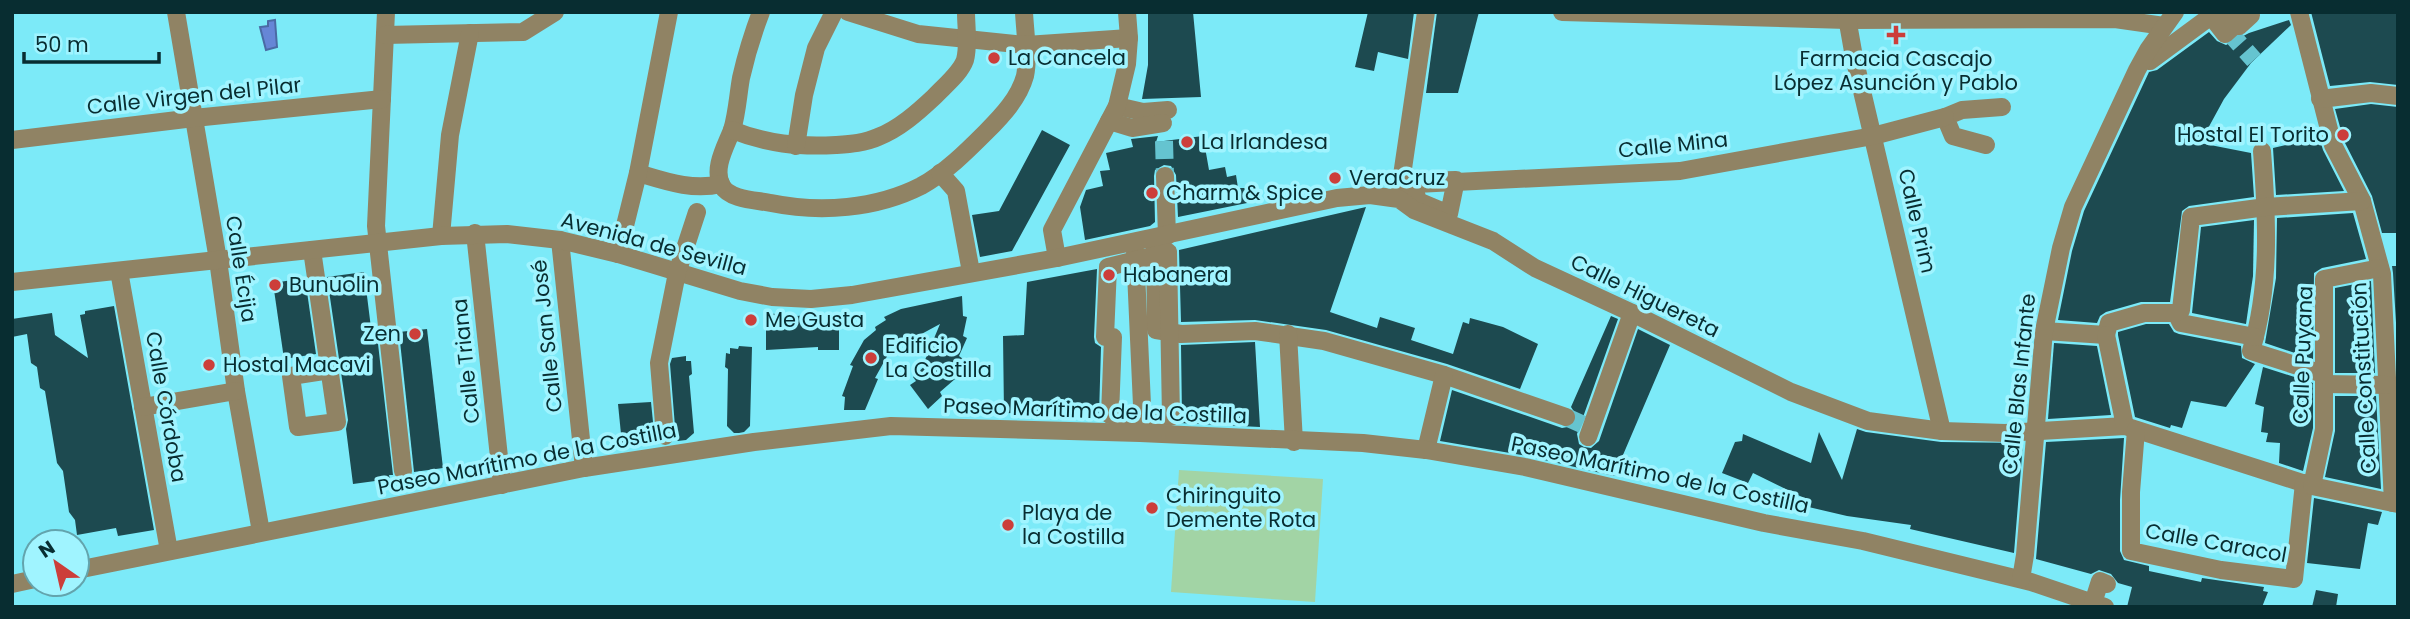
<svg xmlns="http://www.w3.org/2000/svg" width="2410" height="619" font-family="Poppins,sans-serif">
<rect width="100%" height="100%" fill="#7ceaf8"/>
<!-- green -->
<polygon fill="#a2d4a5" points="1179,470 1323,479 1315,602 1171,592"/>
<!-- water -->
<polygon fill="#6686d6" stroke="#4a6ba4" stroke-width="2" points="275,20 277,47 266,50 260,27 268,26 268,21"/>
<!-- building -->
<g fill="#1d4a50">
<polygon points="1148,12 1193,12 1201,97 1142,99 1148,65"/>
<polygon points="1368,12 1414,12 1408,59 1378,52 1374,71 1355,67"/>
<polygon points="1437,12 1479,12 1458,93 1426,93"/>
<polygon points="2311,12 2398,12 2398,85 2370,82 2330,86"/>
<polygon points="2289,20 2291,25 2251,63 2224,99 2200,143 2251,153 2254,197 2189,206 2182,211 2170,302 2141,302 2106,312 2100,316 2097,323 2058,320 2072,251 2084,211 2149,72 2157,70 2209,32 2217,41 2226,45 2249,33"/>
<polygon points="2371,104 2398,107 2398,233 2382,233 2372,196 2344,141 2335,109"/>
<polygon points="1042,130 1070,145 1012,251 980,257 972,215 999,211"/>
<polygon points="1158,136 1156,142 1203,136 1209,170 1225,167 1227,177 1236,175 1238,188 1247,188 1252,202 1178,217 1176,175 1171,166 1164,165 1155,170 1154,176 1155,222 1150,226 1085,240 1080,207 1086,190 1103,186 1100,171 1110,170 1106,153 1133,147 1131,139"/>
<polygon points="2319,137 2323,150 2344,191 2276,195 2273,148"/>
<polygon points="1366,207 1330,312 1377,328 1380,317 1415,328 1411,340 1453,354 1463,322 1469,324 1470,318 1503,327 1538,344 1520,389 1447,364 1326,330 1255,320 1181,322 1179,250"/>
<polygon points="2353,213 2366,259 2322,268 2314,273 2313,359 2265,343 2276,278 2277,218"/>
<polygon points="2254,220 2253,276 2246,324 2192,313 2201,227"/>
<polygon points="2392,266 2398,266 2398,356 2393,273"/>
<polygon points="1097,269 1094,337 1095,343 1101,347 1099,415 1004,413 1003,336 1024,335 1027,282"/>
<polygon points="364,272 372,336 377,335 393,475 389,475 390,479 353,484 346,429 348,420 327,277"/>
<polygon points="305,278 316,354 284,359 273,283"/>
<polygon points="2371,281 2375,373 2335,373 2335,288"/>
<polygon points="962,296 963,316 967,317 963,336 967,338 959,356 963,359 951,375 955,379 940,392 942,396 928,409 910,385 916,381 913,377 929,362 925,360 940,324 890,351 875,378 878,379 865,410 844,410 845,397 842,396 853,366 850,365 864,340 876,330 875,327 886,320 884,317 901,309"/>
<polygon points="114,306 154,530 118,536 116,528 77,535 75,520 69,512 63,471 57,463 45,391 40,388 37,367 31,363 27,334 12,337 12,319 52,313 55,335 88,358 80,315 85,314 85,311"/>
<polygon points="766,313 796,316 839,313 839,350 818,350 818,347 766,350"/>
<polygon points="1611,316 1618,319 1577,434 1579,444 1584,447 1591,448 1599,441 1638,329 1670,345 1614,476 1527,456 1440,441 1452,390 1562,428 1573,426 1577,416 1571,407"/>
<polygon points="2146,324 2169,324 2174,332 2179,334 2241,346 2242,358 2255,364 2226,407 2191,401 2182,428 2171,425 2170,428 2135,417 2118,335 2118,332"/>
<polygon points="427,329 443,468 414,472 399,332"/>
<polygon points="1255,342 1260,427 1180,423 1182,417 1181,345"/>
<polygon points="2054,343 2097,346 2111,415 2048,419"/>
<polygon points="739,346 752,347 750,426 744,432 739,433 734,433 727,426 728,369 725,367 726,353 730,354 730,348 738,349"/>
<polygon points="686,356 686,361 691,361 692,374 689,376 694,433 686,440 678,441 676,439 670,364 672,358"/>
<polygon points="2263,367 2313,383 2313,428 2303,471 2279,463 2280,443 2266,442 2268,433 2261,432 2264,407 2255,404"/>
<polygon points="2335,396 2376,396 2381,489 2325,477 2335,431"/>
<polygon points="651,402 655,442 622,444 618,404"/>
<polygon points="1857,429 1866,432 1941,442 2023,443 2014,553 1910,529 1911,525 1847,516 1800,505 1802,497 1753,473 1748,483 1722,473 1735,442 1742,441 1743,434 1811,463 1819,432 1842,480"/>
<polygon points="2124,438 2120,500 2120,551 2124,560 2149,566 2149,571 2201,582 2202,578 2264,587 2263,591 2268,592 2262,607 2127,607 2132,587 2118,583 2111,574 2099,570 2091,574 2036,559 2046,442"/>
<polygon points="2314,498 2382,512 2378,525 2368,523 2360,569 2307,563"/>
<polygon points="2316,590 2338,594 2336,607 2312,607"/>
</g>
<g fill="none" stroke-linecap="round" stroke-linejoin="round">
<!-- minor-tunnel -->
<g stroke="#65c4d0" stroke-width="18" stroke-dasharray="18 9" stroke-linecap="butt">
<polyline points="2228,31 2254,60"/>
<polyline points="1164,141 1165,176"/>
<polyline points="1566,417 1586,426"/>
</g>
<!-- minor -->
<g stroke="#908364" stroke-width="18">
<polyline points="176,12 218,260 236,391 261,532"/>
<polyline points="386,12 376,226 403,471"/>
<path d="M761 12C753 33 746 56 741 78 738 95 737 114 732 130 726 146 712 169 722 186 730 200 757 200 771 203 820 213 876 209 921 186 945 173 967 151 986 132 1002 116 1019 98 1025 76 1029 56 1025 32 1024 12"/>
<polyline points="848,12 918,34 1026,45 1129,38"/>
<polyline points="1562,12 1847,20 2115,19 2164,26"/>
<polyline points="1846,12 1854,57 1942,431"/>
<polyline points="2299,12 2333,145 2362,201 2382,274 2393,503"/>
<polyline points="385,35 523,32 555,12"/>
<polyline points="2154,52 2150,61 2211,16 2225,34 2237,23 2239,26 2251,15 2237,17 2229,12"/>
<polyline points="2320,99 2371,93 2398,96"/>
<polyline points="1117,106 1143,112 1168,110"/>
<polyline points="1109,121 1132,128 1163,123"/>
<path d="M732 130C767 144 798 147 836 145 850 144 865 143 878 137 899 129 918 112 934 97 944 86 960 74 965 60 969 45 966 27 966 12"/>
<polyline points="12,140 194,118 382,99"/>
<polyline points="1986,145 1953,136 1945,117 1962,110 2002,107"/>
<polyline points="796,146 804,95 816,48 834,12"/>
<path d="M2262 151C2267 217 2271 286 2251 351L2323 374"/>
<path d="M638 173C665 181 692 191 721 184"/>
<polyline points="940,173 956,191 971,272"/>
<polyline points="1165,176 1167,236"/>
<polyline points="1402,179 1416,184 1680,171 1873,136 1945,117"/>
<polygon points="1456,180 1449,214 1418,201 1415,190 1417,181"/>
<polyline points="1400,189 1426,12"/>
<polyline points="475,233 502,485"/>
<polyline points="441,236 450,135 470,33"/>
<polyline points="1155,238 1156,330 1181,334 1255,331 1324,341 1444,375 1566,417"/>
<polyline points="560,240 584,468"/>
<polyline points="312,250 337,422 298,427 291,376 330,370"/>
<polyline points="1135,250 1142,405"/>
<polygon points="1168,252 1171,417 1110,415 1113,337 1105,337 1108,267"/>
<polyline points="618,254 638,173 669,12"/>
<polyline points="1057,258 1052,230 1117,106 1127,64 1129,38 1127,12"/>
<polyline points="119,271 169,551"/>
<polyline points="12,282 441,236 507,234 560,240 618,254 740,291 772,297 811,299 852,295 1057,258 1337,198 1370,195 1399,199 1414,210 1493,241 1535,268 1632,313 1791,392 1868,421 1942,431 2005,433 2125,426 2312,486 2398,504"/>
<polyline points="2176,313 2181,323 2255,337"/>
<polyline points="2044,331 2106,335 2109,323 2144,313 2176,313 2181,310 2191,217 2266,207 2362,201"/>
<polyline points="1288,334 1294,442"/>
<polyline points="2106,335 2125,426"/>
<polyline points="2324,384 2387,385"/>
<polyline points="143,407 236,391"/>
<polyline points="2136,430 2131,492 2131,551 2221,570 2294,579 2304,483"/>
<polyline points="665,436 659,363 677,273 697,212"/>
<polyline points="1588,437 1632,313"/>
<polyline points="1426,450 1444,375"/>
<polyline points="2312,486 2324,429 2324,279 2380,268"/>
<polyline points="77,570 584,468 754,442 891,426 1140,433 1363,443 1426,450 1525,467 1764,523 1863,541 2031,582 2105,607"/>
<polyline points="2021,579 2025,555 2044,331 2061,248 2073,207 2137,70 2148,50 2175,12"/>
<polyline points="12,584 35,579"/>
<polyline points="2093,603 2100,581 2107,584"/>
</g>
</g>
<!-- markers -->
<g fill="#cc3e3a" stroke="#a0f4ff" stroke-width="2.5">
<path d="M1892.5 24.5h7v7h7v7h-7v7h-7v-7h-7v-7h7z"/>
<circle cx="994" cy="58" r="7"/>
<circle cx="2343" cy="135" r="7"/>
<circle cx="1187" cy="142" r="7"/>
<circle cx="1335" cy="178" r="7"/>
<circle cx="1152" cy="193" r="7"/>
<circle cx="1109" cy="275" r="7"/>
<circle cx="275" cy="285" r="7"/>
<circle cx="751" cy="320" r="7"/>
<circle cx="415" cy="334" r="7"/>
<circle cx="871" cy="358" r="7"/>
<circle cx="209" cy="365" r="7"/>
<circle cx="1152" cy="508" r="7"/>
<circle cx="1008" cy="525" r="7"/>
</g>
<g text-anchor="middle" stroke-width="7" stroke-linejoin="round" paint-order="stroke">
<!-- poi labels -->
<g font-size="21" fill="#082d31" stroke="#a0f4ff" text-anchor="start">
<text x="1008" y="65">La Cancela</text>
<text x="1896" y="66" text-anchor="middle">Farmacia Cascajo<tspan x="1896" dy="24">López Asunción y Pablo</tspan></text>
<text x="2329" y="142" text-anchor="end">Hostal El Torito</text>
<text x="1201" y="149">La Irlandesa</text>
<text x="1349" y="185">VeraCruz</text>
<text x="1166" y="200">Charm &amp; Spice</text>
<text x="1123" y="282">Habanera</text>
<text x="289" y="292">Bunuolin</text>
<text x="765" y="327">Me Gusta</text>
<text x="401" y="341" text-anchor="end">Zen</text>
<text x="885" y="353">Edificio<tspan x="885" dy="24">La Costilla</tspan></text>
<text x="223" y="372">Hostal Macavi</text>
<text x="1166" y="503">Chiringuito<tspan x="1166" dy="24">Demente Rota</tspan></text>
<text x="1022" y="520">Playa de<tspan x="1022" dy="24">la Costilla</tspan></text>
</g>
<!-- street labels -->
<g font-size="21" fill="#082d31" stroke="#a0f4ff">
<text transform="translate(194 96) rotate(-6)" y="7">Calle Virgen del Pilar</text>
<text transform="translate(1673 145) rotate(-6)" y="7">Calle Mina</text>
<text transform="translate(1917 221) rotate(77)" y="7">Calle Prim</text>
<text transform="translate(654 244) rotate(15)" y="7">Avenida de Sevilla</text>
<text transform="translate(241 269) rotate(81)" y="7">Calle Écija</text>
<text transform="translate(1645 296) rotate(26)" y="7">Calle Higuereta</text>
<text transform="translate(547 336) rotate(-96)" y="7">Calle San José</text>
<text transform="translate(2303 355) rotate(-88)" y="7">Calle Puyana</text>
<text transform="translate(466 361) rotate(-96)" y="7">Calle Triana</text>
<text transform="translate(2364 378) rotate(-93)" y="7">Calle Constitución</text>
<text transform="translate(2019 384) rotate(-84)" y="7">Calle Blas Infante</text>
<text transform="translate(166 407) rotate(80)" y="7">Calle Córdoba</text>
<text transform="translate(1095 411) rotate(2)" y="7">Paseo Marítimo de la Costilla</text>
<text transform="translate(527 459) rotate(-11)" y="7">Paseo Marítimo de la Costilla</text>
<text transform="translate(1660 475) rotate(12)" y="7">Paseo Marítimo de la Costilla</text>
<text transform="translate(2216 543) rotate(10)" y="7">Calle Caracol</text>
</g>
</g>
<!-- border -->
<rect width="2410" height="619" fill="none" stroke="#082d31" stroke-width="28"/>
<!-- north arrow -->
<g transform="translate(56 563) rotate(326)"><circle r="33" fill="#a0f4ff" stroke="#63a4ad" stroke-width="2"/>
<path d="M0-5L12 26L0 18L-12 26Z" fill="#cc3e3a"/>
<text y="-10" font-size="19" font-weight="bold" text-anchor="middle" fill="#082d31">N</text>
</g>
<!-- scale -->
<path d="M24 52v10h135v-10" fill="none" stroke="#082d31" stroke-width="3.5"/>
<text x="35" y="52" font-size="21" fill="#082d31" stroke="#a0f4ff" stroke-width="5" paint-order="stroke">50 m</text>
</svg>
